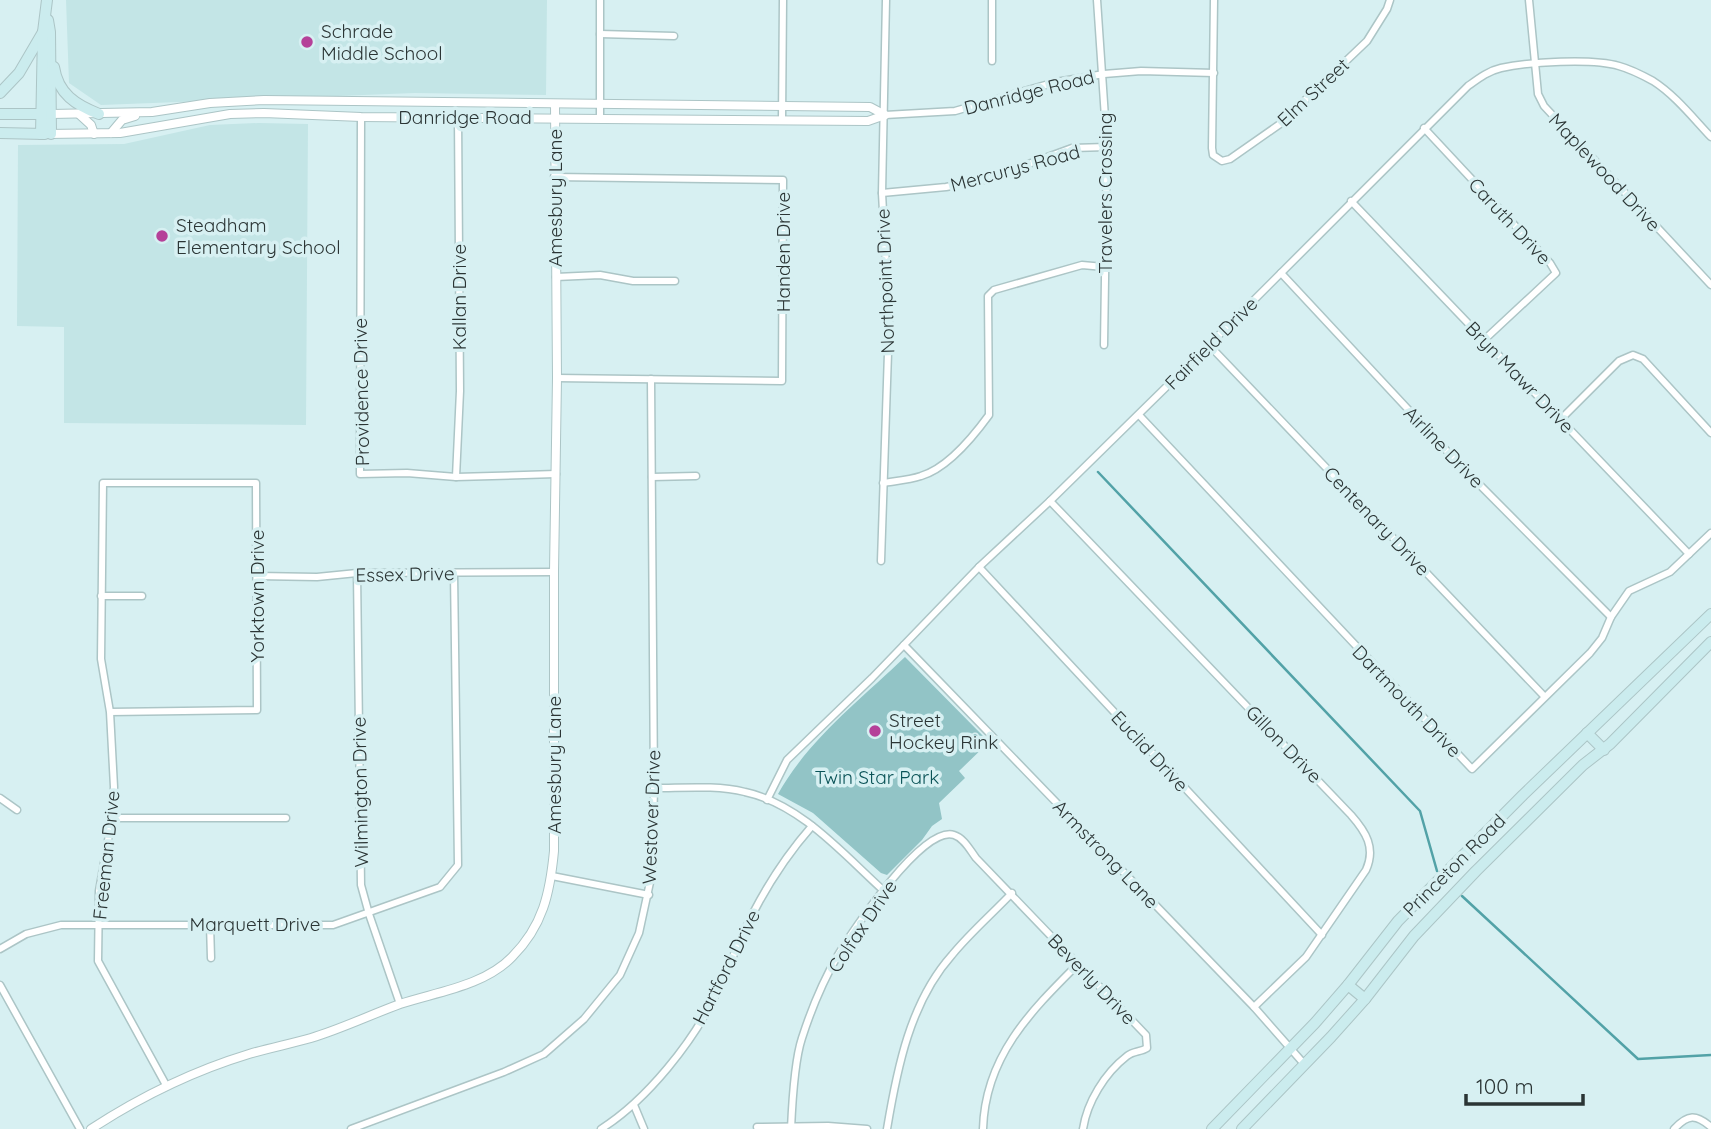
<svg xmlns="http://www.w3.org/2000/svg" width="1711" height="1129" font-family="Quicksand,sans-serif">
<rect width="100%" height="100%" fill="#d7f0f2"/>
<!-- built -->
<g fill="#c3e5e6">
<polygon points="66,0 547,0 546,95 415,93 101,105 69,83"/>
<polygon points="259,123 308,124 306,425 64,423 64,327 17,326 18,145 124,144 210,125"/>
</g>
<!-- green -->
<path fill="#92c4c6" d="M905 657 989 742 959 771 965 778 939 803 942 819 932 826 922 840 887 875 881 873 813 813 778 794C808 740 861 699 905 657Z"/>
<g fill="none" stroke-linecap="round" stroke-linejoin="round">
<!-- stream -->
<g stroke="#52a2a7" stroke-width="2.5">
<polyline points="1098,472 1420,811 1437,871"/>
<polyline points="1462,896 1638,1059 1711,1055"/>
</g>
<defs>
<g id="minor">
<polyline points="992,0 992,61"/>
<polyline points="1097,0 1107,147 1104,345"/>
<polyline points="1214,0 1212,148 1213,155 1222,161 1230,159 1280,124 1367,41 1387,9 1390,0"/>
<polyline points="1529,0 1538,94 1544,106 1711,285"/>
<polyline points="600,34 674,36"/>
<polyline points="885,115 955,111 1056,82 1104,74 1141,71 1214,73"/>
<polyline points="361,117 360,474 407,473 456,477 556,474"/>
<polyline points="600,118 600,0"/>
<polyline points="782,120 783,0"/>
<polyline points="1424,128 1550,263 1556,273 1484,340"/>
<polyline points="554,177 783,180 782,381 557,378"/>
<polyline points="882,193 946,187 988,179 1072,148 1107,147"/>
<polyline points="1351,201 1689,554"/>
<polyline points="1281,273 1460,465 1611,617"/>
<polyline points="556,277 600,275 633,281 675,281"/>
<polyline points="1209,345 1544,696"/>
<polyline points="1139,415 1472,769 1590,653 1602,638 1611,617 1629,591 1670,572 1711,533"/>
<polyline points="1561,419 1619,361 1633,355 1643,359 1711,433"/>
<polyline points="456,477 460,391 458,117"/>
<polyline points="652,477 696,476"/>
<path d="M883 483C895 481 909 480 921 476 948 468 973 437 989 415L988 296 994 290 1082 265 1104 267"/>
<path d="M1050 501 1351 815C1366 832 1376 848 1366 870L1306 957 1254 1007"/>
<polyline points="881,561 889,323 882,193 886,0"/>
<polyline points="979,567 1322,935"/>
<polyline points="357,573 361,885 369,914 400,1004"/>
<polyline points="257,576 317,577 357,573 554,572"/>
<polyline points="101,596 142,596"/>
<polyline points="904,645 1254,1007 1305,1065"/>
<polyline points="110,712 257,710 256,483 103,483 101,659 110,712 114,787 112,818 99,891 98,961 166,1085"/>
<path d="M654 788C684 788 716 785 745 792 801 804 844 855 884 891"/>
<polyline points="0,798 17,810"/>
<path d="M767 800 787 760 872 678 979 567 1050 501 1209 345 1468 86C1479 78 1488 71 1501 68 1529 62 1592 58 1619 66 1630 69 1642 75 1653 81 1675 95 1693 118 1711 137"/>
<polyline points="112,818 286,818"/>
<polyline points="552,876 649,895"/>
<polyline points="210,924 211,958"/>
<polyline points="0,949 26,934 61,925 333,925 440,887 458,865 454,573"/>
<polyline points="0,985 80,1129"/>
<polyline points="634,1105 644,1129"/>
<polyline points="757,1127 828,1126 867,1129"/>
<polyline points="351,1129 504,1072 544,1054 584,1019 620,975 639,933 652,873 654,788 651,379"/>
<path d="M601 1129C647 1100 694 1041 717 992 726 974 733 956 741 938 759 898 783 859 812 826"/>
<path d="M791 1129C792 1106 795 1059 802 1038 811 1010 823 981 838 955 853 930 923 825 954 835 964 838 970 850 976 858L1146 1035 1147 1048C1141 1052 1133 1051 1127 1056 1105 1073 1087 1102 1083 1129"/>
<path d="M887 1129C897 1069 910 1002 952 955 970 933 992 914 1012 893"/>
<path d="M983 1129C985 1057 1030 1012 1077 965"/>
<path d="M1674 1129C1688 1114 1696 1114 1711 1127"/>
</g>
<g id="tertiary">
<polyline points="51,114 152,112 210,103 264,100 870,107 885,115"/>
<polyline points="79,114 91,125 94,134"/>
<polyline points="111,133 122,120 135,116"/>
<polyline points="46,134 120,133 230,114 264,113 361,117 868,121 885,115"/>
<path d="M91 1129C140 1097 193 1071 249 1054 269 1048 290 1044 311 1038 341 1029 370 1015 400 1004 436 992 484 986 512 957 543 926 550 893 554 851V572L557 378 555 104"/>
</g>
<g id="secondary">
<polyline points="48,20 50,32 51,134"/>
<path d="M54 67C58 94 76 105 99 114"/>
<polyline points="0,93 19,73 43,32"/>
<polyline points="0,114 47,114"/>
<polyline points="0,133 45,134"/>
<polyline points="41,134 43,32 47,0"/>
<polyline points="1587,733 1604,750"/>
<polyline points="1348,985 1365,999"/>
<polyline points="1212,1129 1315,1023 1348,985 1398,921 1523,795 1711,614"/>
<polyline points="1242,1129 1331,1037 1365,999 1414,936 1476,871 1583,765 1610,744 1711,642"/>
</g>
</defs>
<!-- minor casing -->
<use href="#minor" stroke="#acc5c6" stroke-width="9"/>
<!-- tertiary casing -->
<use href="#tertiary" stroke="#acc5c6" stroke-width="10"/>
<!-- secondary casing -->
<use href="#secondary" stroke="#acc5c6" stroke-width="12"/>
<!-- minor -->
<use href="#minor" stroke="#fff" stroke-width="6"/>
<!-- tertiary -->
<use href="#tertiary" stroke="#fff" stroke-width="8"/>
<!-- secondary -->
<use href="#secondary" stroke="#cbecee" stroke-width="10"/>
</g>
<!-- markers -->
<g fill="#b54199" stroke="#d7f0f2" stroke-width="2.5">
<circle cx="307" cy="42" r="7"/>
<circle cx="162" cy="236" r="7"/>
<circle cx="875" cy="731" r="7"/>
</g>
<g text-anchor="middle" stroke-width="7" stroke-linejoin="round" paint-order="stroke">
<!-- poi labels -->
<g font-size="19" fill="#2b3535" stroke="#d7f0f2" text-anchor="start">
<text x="321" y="38">Schrade<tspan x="321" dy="22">Middle School</tspan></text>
<text x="176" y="232">Steadham<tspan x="176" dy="22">Elementary School</tspan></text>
<text x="889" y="727">Street<tspan x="889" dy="22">Hockey Rink</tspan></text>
</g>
<!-- street labels -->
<g font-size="19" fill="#2b3535" stroke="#d7f0f2">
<text transform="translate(1029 92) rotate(-14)" y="7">Danridge Road</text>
<text transform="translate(1313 92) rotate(-43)" y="7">Elm Street</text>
<text x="465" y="124">Danridge Road</text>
<text transform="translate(1015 168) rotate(-15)" y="7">Mercurys Road</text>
<text transform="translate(1605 172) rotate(47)" y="7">Maplewood Drive</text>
<text transform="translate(1105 193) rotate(-90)" y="7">Travelers Crossing</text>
<text transform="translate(555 198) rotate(-90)" y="7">Amesbury Lane</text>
<text transform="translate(1510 221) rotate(47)" y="7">Caruth Drive</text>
<text transform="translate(783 252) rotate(-90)" y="7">Handen Drive</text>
<text transform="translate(885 281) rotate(-92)" y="7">Northpoint Drive</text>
<text transform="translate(459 297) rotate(-90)" y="7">Kallan Drive</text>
<text transform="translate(1211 343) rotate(-45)" y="7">Fairfield Drive</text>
<text transform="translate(1520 377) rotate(46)" y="7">Bryn Mawr Drive</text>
<text transform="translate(361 392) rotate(-91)" y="7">Providence Drive</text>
<text transform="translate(1444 447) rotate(46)" y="7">Airline Drive</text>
<text transform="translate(1377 521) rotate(46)" y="7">Centenary Drive</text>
<text transform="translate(405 574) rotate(-1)" y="7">Essex Drive</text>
<text transform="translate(257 596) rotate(-90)" y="7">Yorktown Drive</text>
<text transform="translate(1407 701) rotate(46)" y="7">Dartmouth Drive</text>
<text transform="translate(1284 744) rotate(46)" y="7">Gillon Drive</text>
<text transform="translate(1150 751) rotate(47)" y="7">Euclid Drive</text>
<text transform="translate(554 765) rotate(-90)" y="7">Amesbury Lane</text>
<text transform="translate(360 792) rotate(-91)" y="7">Wilmington Drive</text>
<text transform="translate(651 817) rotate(-88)" y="7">Westover Drive</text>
<text transform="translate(1106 854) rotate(46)" y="7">Armstrong Lane</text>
<text transform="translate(106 855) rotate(-84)" y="7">Freeman Drive</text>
<text transform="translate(1454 865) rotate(-45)" y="7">Princeton Road</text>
<text x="255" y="931">Marquett Drive</text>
<text transform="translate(862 926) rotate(-56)" y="7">Colfax Drive</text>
<text transform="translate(726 967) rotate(-63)" y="7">Hartford Drive</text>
<text transform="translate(1092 979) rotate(46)" y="7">Beverly Drive</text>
</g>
<!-- park labels -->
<g font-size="19" fill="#0a5357" stroke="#d7f0f2">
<text x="877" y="784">Twin Star Park</text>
</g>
</g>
<!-- scale -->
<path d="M1466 1094v10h117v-10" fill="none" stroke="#2b3535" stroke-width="3.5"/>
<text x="1476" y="1094" font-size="21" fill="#2b3535" stroke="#d7f0f2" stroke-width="5" paint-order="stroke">100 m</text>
</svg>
